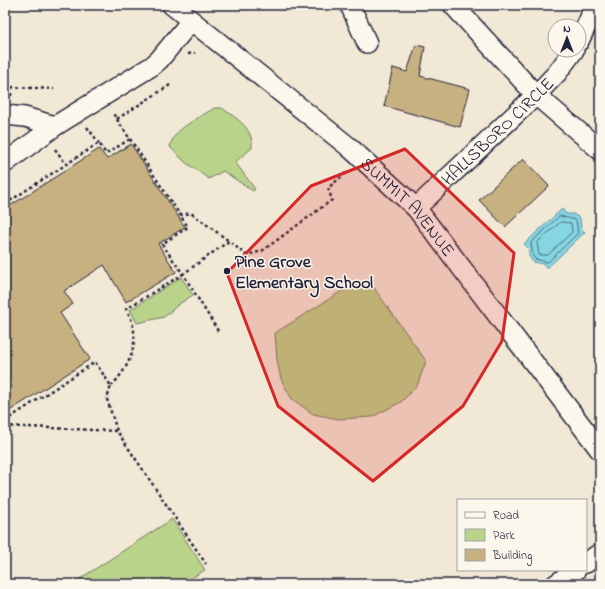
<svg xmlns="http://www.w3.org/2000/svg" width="605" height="589" font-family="'Indie Flower',sans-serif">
<rect width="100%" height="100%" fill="#f1e9d6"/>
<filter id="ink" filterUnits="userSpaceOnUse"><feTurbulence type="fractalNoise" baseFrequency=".025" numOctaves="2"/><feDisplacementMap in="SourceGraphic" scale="8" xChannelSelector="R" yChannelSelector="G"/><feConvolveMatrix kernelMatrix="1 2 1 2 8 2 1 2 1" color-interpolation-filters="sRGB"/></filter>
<g filter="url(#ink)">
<!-- green -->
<g fill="#b9d38a" stroke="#6e7a62">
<path d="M214 108H222C236 118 254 128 252 148L235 162 255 189 253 191 223 171 209 179 185 162 170 147C173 128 200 118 214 108Z"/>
<polygon points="181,277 193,295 179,304 164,317 137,323 130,310"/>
<polygon points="353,284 374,288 426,361 417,386 401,402 372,417 339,419 313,414 292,399 281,379 277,360 275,333"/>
<polygon points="172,519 205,570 182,584 76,584 75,582"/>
</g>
<!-- water -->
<polygon fill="#86d6e2" stroke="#5e8e9f" points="562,209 566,214 573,214 580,218 581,228 585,232 547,268 543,264 533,262 529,256 529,249 524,244"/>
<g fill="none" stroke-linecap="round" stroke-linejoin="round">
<!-- shore -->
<g stroke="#4a6a7e" stroke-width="1">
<polygon points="560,216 576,220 578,233 548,262 535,259 533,256 531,243"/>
<polygon points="561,222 571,223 572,232 548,255 539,255 537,243"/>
</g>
</g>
<!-- building -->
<g fill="#c8b180" stroke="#22223b">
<polygon points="416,45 425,47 420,76 470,89 460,127 384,106 393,68 407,72"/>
<polygon points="131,144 185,227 158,244 176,272 126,302 104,265 64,291 73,304 60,313 90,359 5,414 5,209 99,149 107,159"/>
<polygon points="523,159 549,186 505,227 479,200"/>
</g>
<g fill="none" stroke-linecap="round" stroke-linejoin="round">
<defs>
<g id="minor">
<path id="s1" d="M172 5 349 147 416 208 600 450"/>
<polyline points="350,5 367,43"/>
<polyline points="453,5 536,95 600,150"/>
<polyline points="579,41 590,18 593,5"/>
<polyline points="5,115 25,117 55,126"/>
<polyline points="5,163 55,126 152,66 159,60 191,21"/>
<path id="s2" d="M416 208 536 95 557 73 574 50"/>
<polyline points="586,563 600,553"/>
<polyline points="556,584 576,570"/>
</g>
</defs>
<!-- minor casing -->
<use href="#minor" stroke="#22223b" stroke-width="22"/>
<!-- path -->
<g stroke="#22223b" stroke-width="2.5" stroke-dasharray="3 3" stroke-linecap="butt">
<polyline points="188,54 195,53"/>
<polyline points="5,87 11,87 11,98"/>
<polyline points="11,87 54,89"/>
<polyline points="117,119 170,85"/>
<polyline points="87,127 99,143"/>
<polyline points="130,139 180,215"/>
<polyline points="55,149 66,164"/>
<polyline points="5,204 99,143 106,154 130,139 112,112"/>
<polyline points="218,331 183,274 229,241 246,255 262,251 332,200 328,188 346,173"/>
<path d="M111 386C132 365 143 336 126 309L183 274 162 244 188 227 180 215 191 213 229 241"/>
<polyline points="5,421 95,362 111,386 107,399 117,431 206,564"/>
<polyline points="5,426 117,431"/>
</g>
<!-- minor -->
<use href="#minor" stroke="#fbf7ec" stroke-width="19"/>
</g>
</g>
<!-- marked area -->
<path fill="#d62828" fill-opacity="0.2" stroke="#d62828" stroke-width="3" stroke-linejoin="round" d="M405 149 514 253 502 341 463 406 373 481 278 406 227 273 311 186Z"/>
<!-- markers -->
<circle fill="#22223b" stroke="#fbf7ec" stroke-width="1.5" cx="227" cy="271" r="4"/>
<g text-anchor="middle" stroke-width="3" stroke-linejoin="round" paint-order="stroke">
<!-- street labels -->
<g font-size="18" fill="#22223b" stroke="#fbf7ec">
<text dy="6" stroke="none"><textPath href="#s2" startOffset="112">HALLSBORO CIRCLE</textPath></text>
<text dy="6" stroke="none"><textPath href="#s1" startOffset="311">SUMMIT AVENUE</textPath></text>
</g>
<!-- poi labels -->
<g font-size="18" font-weight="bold" fill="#22223b" stroke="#fbf7ec" text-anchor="start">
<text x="235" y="267">Pine Grove<tspan x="235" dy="21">Elementary School</tspan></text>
</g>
</g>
<!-- margin -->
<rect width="605" height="589" fill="none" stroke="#fbf7ec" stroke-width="20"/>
<rect x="10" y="10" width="585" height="569" fill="none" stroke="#22223b" stroke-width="1.5" filter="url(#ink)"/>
<!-- legend -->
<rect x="457" y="499" width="130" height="72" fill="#fbf7ec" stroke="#a4a2a5"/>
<rect x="465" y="512" width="20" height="6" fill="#fbf7ec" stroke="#a4a2a5"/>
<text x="493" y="519" font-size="12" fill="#22223b">Road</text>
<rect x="465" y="529" width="20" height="12" fill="#b9d38a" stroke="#a4a2a5"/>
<text x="493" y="539" font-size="12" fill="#22223b">Park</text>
<rect x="465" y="549" width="20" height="12" fill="#c8b180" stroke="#a4a2a5"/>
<text x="493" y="559" font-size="12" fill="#22223b">Building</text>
<!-- north arrow -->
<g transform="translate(567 38)"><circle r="19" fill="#fbf7ec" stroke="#a4a2a5"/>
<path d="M0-3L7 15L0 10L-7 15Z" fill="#22223b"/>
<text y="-6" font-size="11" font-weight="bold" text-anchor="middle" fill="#22223b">N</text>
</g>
</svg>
